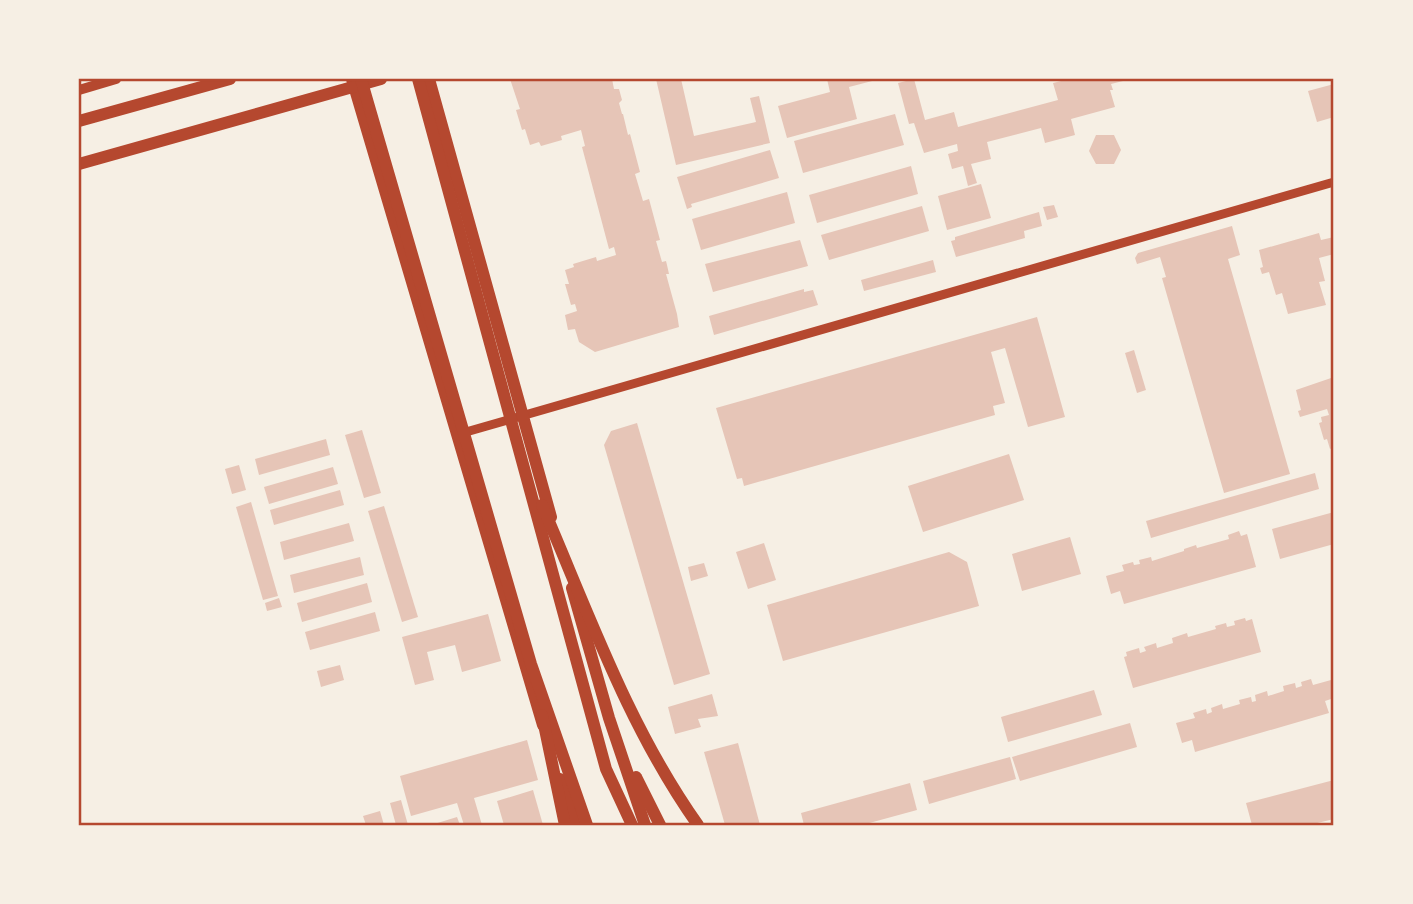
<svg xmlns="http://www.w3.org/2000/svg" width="1413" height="904" font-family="Arial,sans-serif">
<rect width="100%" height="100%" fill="#f6efe4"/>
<!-- building -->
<g fill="#e6c5b7">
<polygon points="510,79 612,79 614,89 619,89 622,100 619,103 622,114 623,114 628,135 630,134 640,172 635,174 643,201 649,199 660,240 656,241 662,262 666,261 667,265 669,274 666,274 677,314 679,327 595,352 579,342 575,329 568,330 565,315 577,311 575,304 571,305 565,284 569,284 565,270 574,267 573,264 596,257 597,261 616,255 614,247 609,249 582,147 585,146 581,130 561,136 562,140 541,146 539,142 530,145 525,129 522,130 516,110 520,109"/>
<polygon points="656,79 681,79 694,136 756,122 750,98 759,96 770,143 676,165"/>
<polygon points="827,79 876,80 849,87 857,119 787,138 778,106 830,92"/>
<polygon points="914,79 925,120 954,112 958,127 1058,100 1053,83 1069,79 1127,80 1111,84 1113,90 1110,90 1115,107 1071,119 1075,135 1045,143 1041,128 987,142 991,159 971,164 977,183 968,186 963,166 952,169 948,154 958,151 957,144 924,153 914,123 909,124 898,83"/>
<polygon points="1334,84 1334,117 1317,122 1308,91"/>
<polygon points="895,114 904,145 803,173 794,141"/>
<polygon points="1096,135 1114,135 1121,150 1114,164 1096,164 1089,151"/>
<polygon points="770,150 779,178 691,204 692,207 687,209 677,177"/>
<polygon points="911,166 918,194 817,223 809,195"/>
<polygon points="981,184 991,218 947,230 938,196"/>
<polygon points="787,192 795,223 701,250 692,219"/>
<polygon points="1054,205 1058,217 1047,220 1043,207"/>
<polygon points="922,206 929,231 829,260 821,235"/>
<polygon points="1039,212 1042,226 1024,231 1025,238 956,257 951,241 955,240 955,237"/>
<polygon points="1232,226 1240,255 1228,259 1290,474 1224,493 1162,278 1166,277 1160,257 1137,264 1135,258 1138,253"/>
<polygon points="1319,233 1321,240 1334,237 1334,254 1319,258 1325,281 1319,282 1326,305 1288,314 1282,293 1276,295 1269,272 1262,274 1260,268 1263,267 1259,250"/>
<polygon points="800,240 808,266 713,292 705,264"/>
<polygon points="933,260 936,272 864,291 861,280"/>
<polygon points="804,289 804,292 813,290 818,305 714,335 709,316"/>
<polygon points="1037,317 1065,417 1028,427 1005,348 991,352 1005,403 993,406 995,415 744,486 742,478 737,479 716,408"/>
<polygon points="1134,350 1146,390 1137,393 1125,353"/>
<polygon points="1334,377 1334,447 1330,449 1327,439 1324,440 1319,423 1322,422 1321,417 1329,415 1327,409 1300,417 1298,411 1301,410 1296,390"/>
<polygon points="637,423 710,674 674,685 604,445 611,431"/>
<polygon points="362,430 381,493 364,498 345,435"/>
<polygon points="326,439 330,455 259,475 255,459"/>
<polygon points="1009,454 1024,500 923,532 908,486"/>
<polygon points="239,465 246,490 232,494 225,469"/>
<polygon points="333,467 338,484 269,504 264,487"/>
<polygon points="1315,473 1319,489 1151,538 1146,521"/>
<polygon points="340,490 344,505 274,525 270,510"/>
<polygon points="251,502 278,596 263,600 236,507"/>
<polygon points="384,506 418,617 402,622 368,511"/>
<polygon points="1334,512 1334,544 1280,559 1272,529"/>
<polygon points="349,523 354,541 284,560 280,542"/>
<polygon points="1239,531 1241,536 1247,534 1256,567 1124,604 1120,591 1111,594 1106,576 1124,571 1122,565 1133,562 1134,565 1140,564 1139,560 1151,557 1152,561 1184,551 1184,549 1196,545 1197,548 1229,539 1228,535"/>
<polygon points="1070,537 1081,574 1022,591 1012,554"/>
<polygon points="764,543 776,580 748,589 736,552"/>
<polygon points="949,552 967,562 979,606 783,661 767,605"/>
<polygon points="360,557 364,575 294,593 290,575"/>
<polygon points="704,563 708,576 691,581 688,567"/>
<polygon points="367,583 372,602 302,622 297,603"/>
<polygon points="279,598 282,607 267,611 265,603"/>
<polygon points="375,612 380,631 310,650 305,632"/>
<polygon points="488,614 501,661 462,672 455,645 427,652 434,680 415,685 402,637"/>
<polygon points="1245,618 1246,621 1252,619 1261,652 1133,688 1124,657 1127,656 1126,652 1139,648 1140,653 1146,651 1144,647 1156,643 1157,648 1173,643 1172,638 1187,633 1188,637 1216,629 1215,626 1226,623 1227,627 1235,625 1234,621"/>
<polygon points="340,665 344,680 321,687 317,671"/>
<polygon points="1311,679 1313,685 1331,680 1334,698 1325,701 1329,713 1195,752 1192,740 1182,743 1176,723 1195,718 1193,713 1206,709 1207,714 1212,712 1211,708 1222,704 1223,709 1240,704 1239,700 1251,697 1252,702 1256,701 1255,695 1267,691 1268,696 1284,691 1283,686 1295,683 1296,688 1302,686 1301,682"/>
<polygon points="1094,690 1102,715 1008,742 1001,717"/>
<polygon points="712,694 718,716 698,719 701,727 675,734 668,707"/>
<polygon points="1130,723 1137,747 1020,781 1012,757"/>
<polygon points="527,740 538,780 474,798 482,825 464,825 457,803 411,816 400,776"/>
<polygon points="738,743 760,825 725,825 704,752"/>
<polygon points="1010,757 1016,779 929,804 923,781"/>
<polygon points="1334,780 1334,819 1309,825 1252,825 1246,803"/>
<polygon points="910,783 917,810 862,825 804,825 801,813"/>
<polygon points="533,790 543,825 504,825 497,801"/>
<polygon points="401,800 408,825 396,825 390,803"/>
<polygon points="380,811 384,825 366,825 363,816"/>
<polygon points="457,817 460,825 431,825"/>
</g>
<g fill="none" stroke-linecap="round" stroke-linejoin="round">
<!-- tertiary -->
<polyline stroke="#b5482f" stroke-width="9" points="459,434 1334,182"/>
<!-- secondary -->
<polyline stroke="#b5482f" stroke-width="10" points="79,90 116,79"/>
<!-- primary -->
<g stroke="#b5482f" stroke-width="12">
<polyline points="352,79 543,725"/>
<polyline points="429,79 551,517"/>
<polyline points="79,121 230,79"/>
<polyline points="79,164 381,79"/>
<polyline points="572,588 609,718 645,825"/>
<polyline points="636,777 660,825"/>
<polyline points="560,779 575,825"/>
</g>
<!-- trunk -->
<g stroke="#b5482f" stroke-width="12">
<polyline points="361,79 531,664 587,825"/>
<polyline points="418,79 606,769 632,825"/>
<path d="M542 505C589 614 629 728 698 825"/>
<polyline points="542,715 565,825"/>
</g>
</g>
<!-- border -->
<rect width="1413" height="904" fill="none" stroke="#f6efe4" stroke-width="161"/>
<rect x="80" y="80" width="1252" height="744" fill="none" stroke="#b5482f" stroke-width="2.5"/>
</svg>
